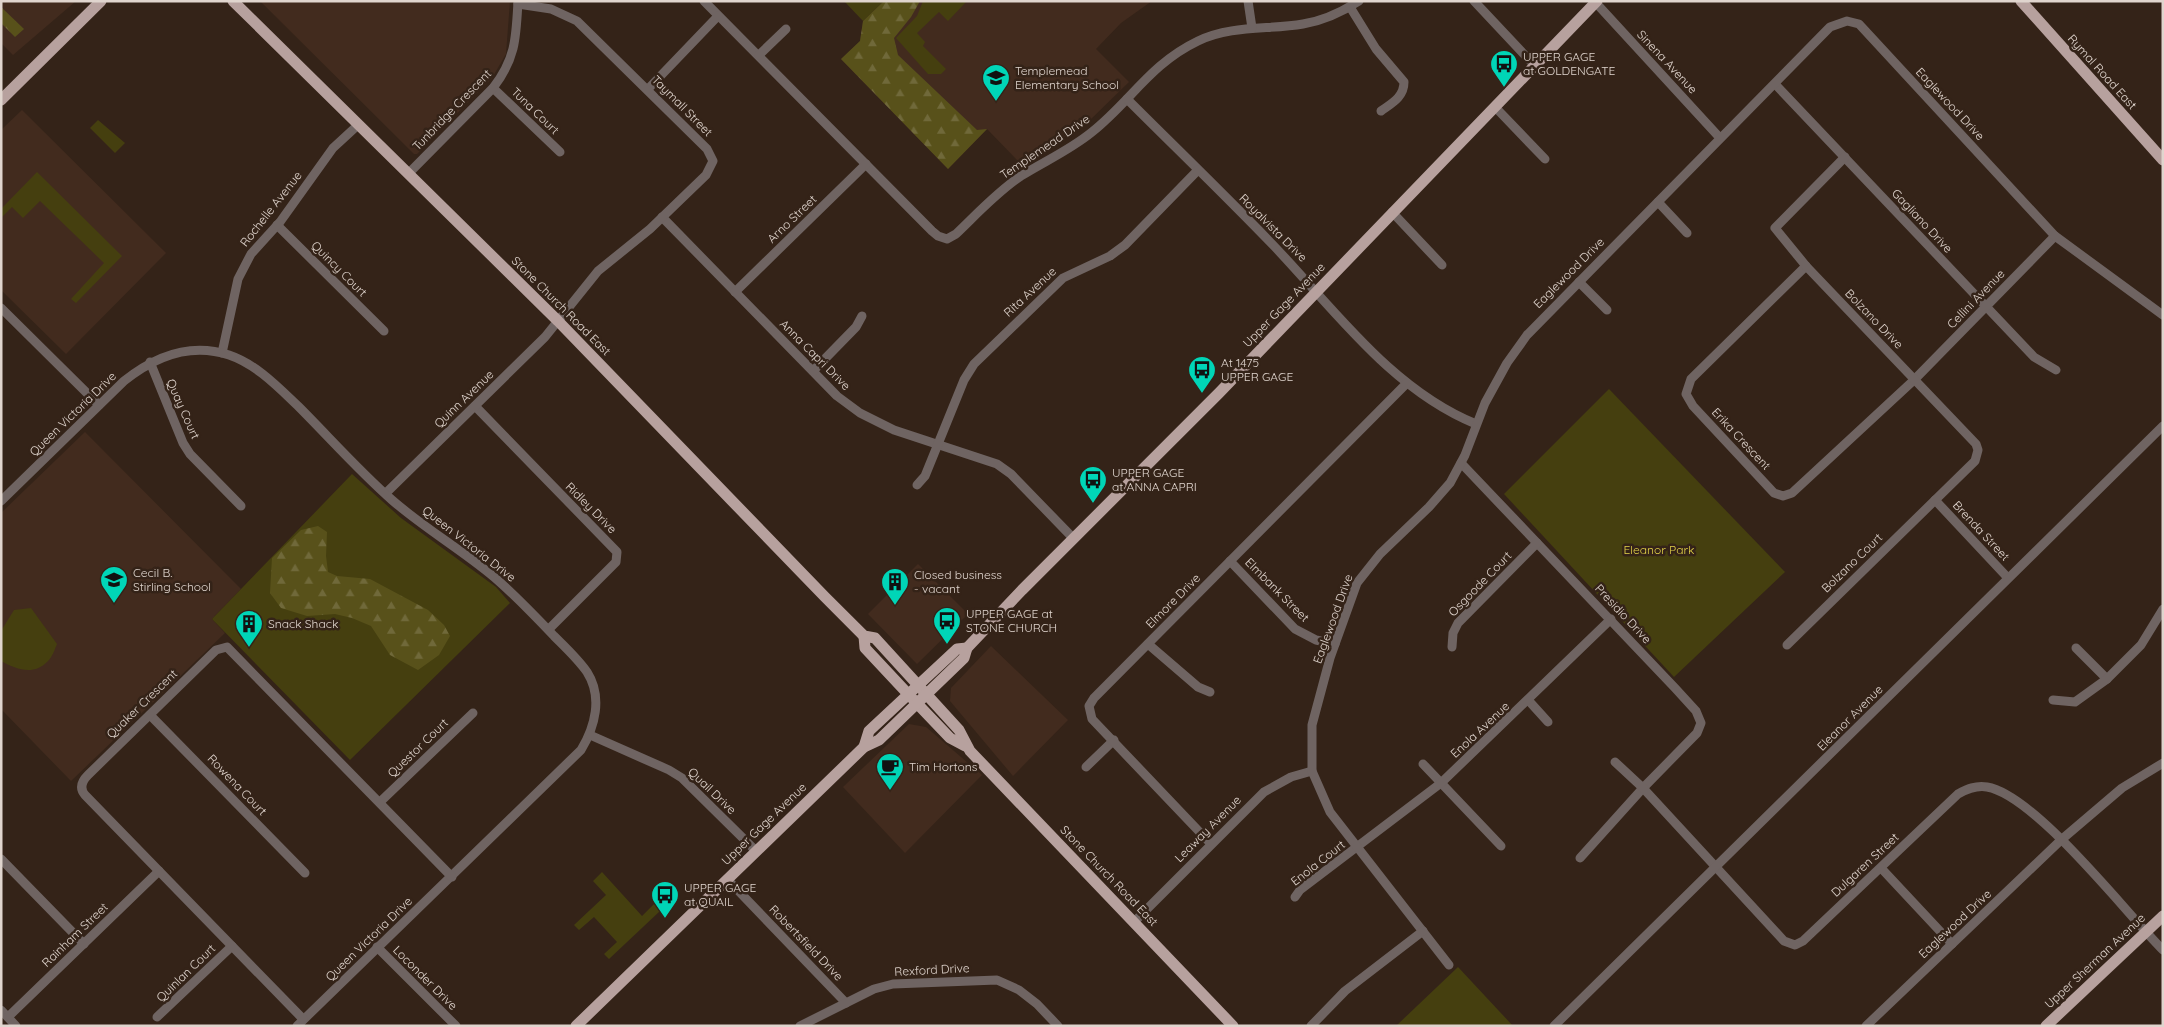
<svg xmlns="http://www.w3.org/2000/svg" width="2164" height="1027" font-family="Quicksand,sans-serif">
<defs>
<pattern id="forest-firs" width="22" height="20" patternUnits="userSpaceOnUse" patternTransform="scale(1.25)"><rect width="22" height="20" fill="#58511a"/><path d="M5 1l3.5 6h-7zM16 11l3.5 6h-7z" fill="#70693a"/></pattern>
</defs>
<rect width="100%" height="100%" fill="#342318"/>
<!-- built -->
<g fill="#422b1e">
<polygon points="1,1 76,1 13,55 1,43"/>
<polygon points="260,1 510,1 506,54 492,78 417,154 414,154"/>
<polygon points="884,1 1152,1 1121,23 1096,49 1129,82 1089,121 1022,165 987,129 948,169 841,59 860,41 863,21"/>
<polygon points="22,110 166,253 66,354 1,290 1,130"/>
<polygon points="85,432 241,589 212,619 225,633 71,781 1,709 1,513"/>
<polygon points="918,564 968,614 917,664 868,614"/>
<polygon points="991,646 1068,720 1013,776 950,701 951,688"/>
<polygon points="909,724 926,727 982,775 905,853 843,787"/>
</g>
<!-- green -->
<g fill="#453f0f">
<polygon points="844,1 884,1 863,21"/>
<polygon points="923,1 967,1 948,21 939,12 917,33 925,42 923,46 946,69 941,74 928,74 896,38 917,16"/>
<polygon points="98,120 125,143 115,153 90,128"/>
<polygon points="37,172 122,256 76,303 71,299 104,263 40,201 23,218 12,207 1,218 1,209"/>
<polygon points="1609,389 1785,572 1674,677 1504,494"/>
<polygon points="352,474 401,518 496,587 510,603 350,760 212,619"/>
<path d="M31 608 57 644C55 649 52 658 47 662 33 676 16 669 1 661V631L14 610Z"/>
<polygon points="602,872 642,916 654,904 660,911 609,959 604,954 617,942 594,917 579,930 574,925 606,895 593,881"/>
<polygon points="1458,967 1513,1026 1396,1026"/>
</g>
<!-- forest -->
<g fill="url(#forest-firs)">
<polygon points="884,1 920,1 911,17 894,38 898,55 977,130 987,129 948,169 841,59 860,41 863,21"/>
<polygon points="1,7 24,29 15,37 1,23"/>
<polygon points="318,526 327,532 326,556 328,572 337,576 370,579 428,610 444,625 450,636 439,655 418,670 390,655 371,626 352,618 335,614 307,616 281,608 270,593 272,558 301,530"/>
</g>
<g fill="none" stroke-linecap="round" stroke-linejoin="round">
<!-- minor -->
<g stroke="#6f6462" stroke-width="9">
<path d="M704 1 932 231 938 236 947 239 956 234C976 215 997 192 1021 176 1045 161 1070 150 1092 132 1131 101 1150 64 1198 41 1231 25 1268 30 1303 24 1322 21 1342 12 1359 1"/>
<polyline points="1248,1 1252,28"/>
<polyline points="1474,1 1536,67"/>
<polyline points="1596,3 1720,138"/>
<path d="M1350 7 1376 49 1404 82C1404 97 1392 103 1381 111"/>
<polyline points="759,55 786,29"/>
<polyline points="1775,84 2034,357 2056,370"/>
<polyline points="493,88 560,152"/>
<polyline points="648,89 718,16"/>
<path d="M1127 99C1176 148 1226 196 1274 246 1335 310 1392 390 1476 424"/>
<polyline points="1496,108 1545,159"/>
<path d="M408 174 493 88C516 58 516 38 518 1"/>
<polyline points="1658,202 1687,233"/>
<polyline points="1392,212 1442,265"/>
<polyline points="662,217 837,396 860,413 894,430 997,464 1011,474 1073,538"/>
<polyline points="277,225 384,331"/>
<polyline points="1806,266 1691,379 1686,394 1693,406 1774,493 1783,496 1792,493 1914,380 2055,236"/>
<polyline points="1579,282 1607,310"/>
<polyline points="735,292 866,164"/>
<polyline points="1,308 99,405"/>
<polyline points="222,353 238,279 251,254 280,222 333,148 358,125"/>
<polyline points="150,362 183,443 190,454 241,506"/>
<polyline points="813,371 856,327 862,316"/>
<polyline points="475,406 617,552 616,562 549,629"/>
<polyline points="1461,463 1675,688 1696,711 1701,723 1697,733 1643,788 1580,858"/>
<polyline points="917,485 925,476 964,380 974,364 1063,278 1110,256 1125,245 1198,170"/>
<polyline points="386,493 545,337 598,271 650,229 706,175 713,161 707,149 577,21 551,9 518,4"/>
<polyline points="1935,500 2008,578"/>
<path d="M1 501 124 381C154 357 190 342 229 355 256 364 278 387 298 406 329 437 359 471 392 500 424 528 462 550 494 577 515 595 535 616 554 636 565 647 578 659 587 672 603 697 595 727 581 750L297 1026"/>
<polyline points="1230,561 1295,629 1316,640 1335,644"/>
<polyline points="1148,644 1198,687 1210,692"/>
<polyline points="1787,645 1975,461 1978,450 1976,444 1806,266 1775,228 1845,157"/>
<polyline points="1452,647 1453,633 1458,623 1537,543"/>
<polyline points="2076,648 2107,679"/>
<polyline points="2053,700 2075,702 2107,679 2141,645 2163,609"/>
<polyline points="1529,701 1548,722"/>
<polyline points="150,715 305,873"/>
<polyline points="590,735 669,770 682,778 756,851"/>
<path d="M1615 762 1643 788 1784 941 1795 945 1803 941 1958 794C1967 789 1976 785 1987 787 2035 795 2125 912 2163 950"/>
<polyline points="1423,764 1501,846"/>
<polyline points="1086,767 1114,740"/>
<polyline points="380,802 473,713"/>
<polyline points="1211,844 1092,719 1089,706 1094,698 1407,383"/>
<polyline points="1,859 84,944"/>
<polyline points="1881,868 1952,944"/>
<polyline points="727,879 846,1003"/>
<polyline points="1295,897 1300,890 1441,783 1611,619"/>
<polyline points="1134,922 1264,792 1291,777 1312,771"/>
<polyline points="377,947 456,1026"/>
<polyline points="1449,965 1330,812 1312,771 1312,725 1330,658 1357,583 1380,554 1429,507 1450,483 1465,455 1485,403 1507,363 1527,335 1830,27 1847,21 1859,24 2055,236 2163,315"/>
<polyline points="1,1010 16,1026"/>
<polyline points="8,1017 159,871"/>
<polyline points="157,1017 232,946"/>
<path d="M303 1019 85 795C79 788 82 781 88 775L216 650 227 647 452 877"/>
<polyline points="800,1026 874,989 893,984 997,980 1019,990 1037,1004 1058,1026"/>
<polyline points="1311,1026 1345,991 1423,931"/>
<polyline points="1554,1026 2163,426"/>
<polyline points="1866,1026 2061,840 2122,788 2163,763"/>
</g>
<!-- major -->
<g stroke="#b7a19e" stroke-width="11">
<polyline points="233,1 558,321 825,597 864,636 875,638 959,730 970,751 1233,1026"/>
<polyline points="2021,1 2163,160"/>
<polyline points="1,100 101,1"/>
<polyline points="864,636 865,648 908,694 950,738 965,746"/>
<polyline points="864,747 869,731 957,649 967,648"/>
<polyline points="576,1026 864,747 879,740 964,658 967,648 1022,590 1219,393 1597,1"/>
<polyline points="2046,1026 2163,916"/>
</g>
</g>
<!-- icons -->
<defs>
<symbol id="bus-pin" viewBox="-11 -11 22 30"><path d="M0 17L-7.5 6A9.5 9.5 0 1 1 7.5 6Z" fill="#00d5b7" stroke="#342318"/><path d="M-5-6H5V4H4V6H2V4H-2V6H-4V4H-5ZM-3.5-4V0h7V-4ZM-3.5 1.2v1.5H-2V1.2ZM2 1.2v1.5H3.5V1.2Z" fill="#111"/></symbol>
<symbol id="school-pin" viewBox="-11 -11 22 30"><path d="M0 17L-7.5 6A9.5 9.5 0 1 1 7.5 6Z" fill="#00d5b7" stroke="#342318"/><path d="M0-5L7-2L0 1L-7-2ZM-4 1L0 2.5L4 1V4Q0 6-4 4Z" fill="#111"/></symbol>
<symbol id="building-pin" viewBox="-11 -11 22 30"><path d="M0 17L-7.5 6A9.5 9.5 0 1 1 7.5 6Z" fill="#00d5b7" stroke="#342318"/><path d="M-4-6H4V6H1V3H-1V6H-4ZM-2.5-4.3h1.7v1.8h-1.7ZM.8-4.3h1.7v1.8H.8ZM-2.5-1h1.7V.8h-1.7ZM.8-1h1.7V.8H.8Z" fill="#111"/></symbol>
<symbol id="cafe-pin" viewBox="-11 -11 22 30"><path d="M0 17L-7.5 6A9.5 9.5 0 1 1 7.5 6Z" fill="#00d5b7" stroke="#342318"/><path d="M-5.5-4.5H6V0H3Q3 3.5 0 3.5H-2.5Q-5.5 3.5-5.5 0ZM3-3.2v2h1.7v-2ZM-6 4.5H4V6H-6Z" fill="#111"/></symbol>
</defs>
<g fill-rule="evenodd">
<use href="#bus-pin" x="1488" y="48" width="32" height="43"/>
<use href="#school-pin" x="980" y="62" width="32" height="43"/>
<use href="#bus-pin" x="1186" y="354" width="32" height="43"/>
<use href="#bus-pin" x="1077" y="464" width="32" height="43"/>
<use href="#school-pin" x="98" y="564" width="32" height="43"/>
<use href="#building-pin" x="879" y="566" width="32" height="43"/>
<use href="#bus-pin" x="931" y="605" width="32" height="43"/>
<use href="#building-pin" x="233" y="608" width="32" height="43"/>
<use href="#cafe-pin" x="874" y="751" width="32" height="43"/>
<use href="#bus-pin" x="649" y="879" width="32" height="43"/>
</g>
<g text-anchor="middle" stroke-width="5" stroke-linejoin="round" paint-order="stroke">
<!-- poi labels -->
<g font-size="12" fill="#e0d5ce" stroke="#342318" text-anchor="start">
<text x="1523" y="61">UPPER GAGE<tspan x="1523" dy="14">at GOLDENGATE</tspan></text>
<text x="1015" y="75">Templemead<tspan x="1015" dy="14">Elementary School</tspan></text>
<text x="1221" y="367">At 1475<tspan x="1221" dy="14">UPPER GAGE</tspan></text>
<text x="1112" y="477">UPPER GAGE<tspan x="1112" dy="14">at ANNA CAPRI</tspan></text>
<text x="133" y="577">Cecil B.<tspan x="133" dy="14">Stirling School</tspan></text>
<text x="914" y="579">Closed business<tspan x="914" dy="14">- vacant</tspan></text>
<text x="966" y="618">UPPER GAGE at<tspan x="966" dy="14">STONE CHURCH</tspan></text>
<text x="268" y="628">Snack Shack</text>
<text x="909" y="771">Tim Hortons</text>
<text x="684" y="892">UPPER GAGE<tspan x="684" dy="14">at QUAIL</tspan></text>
</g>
<!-- street labels -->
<g font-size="12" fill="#e0d5ce" stroke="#342318">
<text transform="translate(1667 62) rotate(47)" y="4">Sinena Avenue</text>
<text transform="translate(2102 72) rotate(48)" y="4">Rymal Road East</text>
<text transform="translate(1950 104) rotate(47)" y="4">Eaglewood Drive</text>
<text transform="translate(682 106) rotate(45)" y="4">Taymall Street</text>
<text transform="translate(452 110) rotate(-46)" y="4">Tunbridge Crescent</text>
<text transform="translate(535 111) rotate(44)" y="4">Tuna Court</text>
<text transform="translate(1045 147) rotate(-34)" y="4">Templemead Drive</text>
<text transform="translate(271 209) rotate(-52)" y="4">Rochelle Avenue</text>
<text transform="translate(792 219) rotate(-44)" y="4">Arno Street</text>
<text transform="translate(1922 221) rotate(47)" y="4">Gagliano Drive</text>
<text transform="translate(1273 228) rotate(45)" y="4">Royalvista Drive</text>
<text transform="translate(339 269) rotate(45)" y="4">Quincy Court</text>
<text transform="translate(1569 273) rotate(-45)" y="4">Eaglewood Drive</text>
<text transform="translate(1030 292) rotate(-43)" y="4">Rita Avenue</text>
<text transform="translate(1976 299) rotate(-46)" y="4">Cellini Avenue</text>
<text transform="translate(1284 305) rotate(-46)" y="4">Upper Gage Avenue</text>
<text transform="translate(561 306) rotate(45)" y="4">Stone Church Road East</text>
<text transform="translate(1874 319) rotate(46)" y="4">Bolzano Drive</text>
<text transform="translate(815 355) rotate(45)" y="4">Anna Capri Drive</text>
<text transform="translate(464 399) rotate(-44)" y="4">Quinn Avenue</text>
<text transform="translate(183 409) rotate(66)" y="4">Quay Court</text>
<text transform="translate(73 414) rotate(-44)" y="4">Queen Victoria Drive</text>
<text transform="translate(1741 439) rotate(47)" y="4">Erika Crescent</text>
<text transform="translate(591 508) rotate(45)" y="4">Ridley Drive</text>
<text transform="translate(1981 531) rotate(47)" y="4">Brenda Street</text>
<text transform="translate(469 544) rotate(38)" y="4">Queen Victoria Drive</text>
<text transform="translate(1852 563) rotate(-44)" y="4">Bolzano Court</text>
<text transform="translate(1480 584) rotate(-46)" y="4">Osgoode Court</text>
<text transform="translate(1277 590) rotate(45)" y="4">Elmbank Street</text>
<text transform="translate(1173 601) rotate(-45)" y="4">Elmore Drive</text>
<text transform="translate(1623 614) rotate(47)" y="4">Presidio Drive</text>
<text transform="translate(1333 619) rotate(-70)" y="4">Eaglewood Drive</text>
<text transform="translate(142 704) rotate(-44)" y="4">Quaker Crescent</text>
<text transform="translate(1850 718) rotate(-45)" y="4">Eleanor Avenue</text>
<text transform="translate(1480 730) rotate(-43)" y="4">Enola Avenue</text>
<text transform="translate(418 748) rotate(-44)" y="4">Questor Court</text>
<text transform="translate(237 785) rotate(46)" y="4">Rowena Court</text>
<text transform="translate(712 791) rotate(44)" y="4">Quail Drive</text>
<text transform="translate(764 824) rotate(-44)" y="4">Upper Gage Avenue</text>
<text transform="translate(1208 829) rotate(-45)" y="4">Leaway Avenue</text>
<text transform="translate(1318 863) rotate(-38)" y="4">Enola Court</text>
<text transform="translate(1865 865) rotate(-43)" y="4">Dulgaren Street</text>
<text transform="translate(1109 876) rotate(46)" y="4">Stone Church Road East</text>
<text transform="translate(1955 924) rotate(-43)" y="4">Eaglewood Drive</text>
<text transform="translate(75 935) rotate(-44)" y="4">Rainham Street</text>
<text transform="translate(369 939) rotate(-44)" y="4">Queen Victoria Drive</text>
<text transform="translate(806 943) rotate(46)" y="4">Robertsfield Drive</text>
<text transform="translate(2095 961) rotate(-43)" y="4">Upper Sherman Avenue</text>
<text transform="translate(932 970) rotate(-3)" y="4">Rexford Drive</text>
<text transform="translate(186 973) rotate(-44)" y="4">Quinlan Court</text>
<text transform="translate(425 978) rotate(45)" y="4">Loconder Drive</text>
</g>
<!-- park labels -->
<g font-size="12" fill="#e3d248" stroke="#342318">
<text x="1659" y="554">Eleanor Park</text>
</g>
</g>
<!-- border -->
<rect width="2164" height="1027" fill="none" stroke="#e0d5ce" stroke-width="5"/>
</svg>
